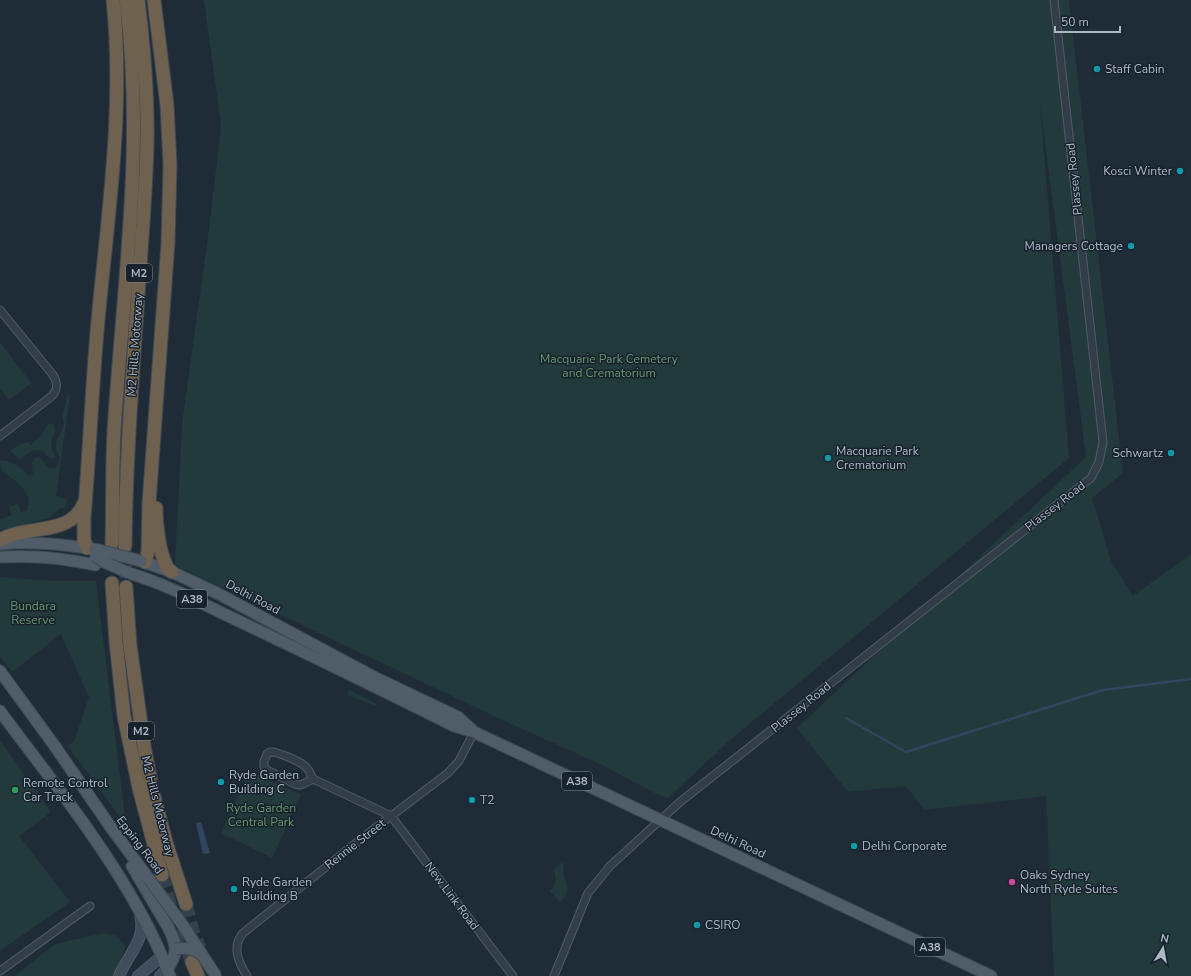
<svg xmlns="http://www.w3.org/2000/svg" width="1191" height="976" font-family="'Nunito Sans',sans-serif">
<rect width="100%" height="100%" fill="#1f2c38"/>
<!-- green -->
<g fill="#223a3b">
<polygon points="204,0 1069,0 1123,473 1092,498 1111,561 1133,596 1191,554 1191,976 1054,976 1046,796 924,810 906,786 848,792 797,728 1086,457 1040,104 1069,458 730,740 668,798 655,793 598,763 511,724 175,565 182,424 209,229 221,126"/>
<polygon points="0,342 31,383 9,400 0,388"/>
<path d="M70 394 56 496 67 499V503L64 508H61L49 518 0 530V517L1 519 12 515 9 507 18 504 21 512 27 511 29 500 28 497 23 488 14 480 3 472 1 469 0 460C11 461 22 466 28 476L33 474 32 463 35 458 38 457 41 459 48 468H55C65 455 55 455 56 444 56 438 62 433 63 427 65 423 62 419 63 414 63 409 67 405 66 399Z"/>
<path d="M49 424H53C58 432 52 435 51 443 51 448 53 453 56 458H49C40 444 29 451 20 460L10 451C16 446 21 444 29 442V445L33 444 32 442C37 440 41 437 43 433 46 428 45 427 49 424Z"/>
<polygon points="0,577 55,581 96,581 126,825 67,745 74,742 89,697 61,634 12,672 0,656"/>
<polygon points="349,690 377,704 376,706 347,695"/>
<polygon points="0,740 51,812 19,836 70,902 0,951"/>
<polygon points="250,771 301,795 272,858 221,833"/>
<path d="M563 862C564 865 563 869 563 872 566 888 573 888 560 902L550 891C556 886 557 877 553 870Z"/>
<polygon points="104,933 114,935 126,945 114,976 15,976 55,944"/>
</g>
<!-- water -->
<polygon fill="#30465f" points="201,822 210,853 203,854 196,823"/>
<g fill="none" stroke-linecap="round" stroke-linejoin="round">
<!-- stream -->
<polyline stroke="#30465f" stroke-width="2.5" points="846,718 906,752 1103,690 1191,679"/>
<!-- highway-tunnel -->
<g stroke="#34414d" stroke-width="13" stroke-dasharray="13 6" stroke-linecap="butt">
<polyline points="125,546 126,587"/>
<polyline points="162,875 176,926 192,962"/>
<polyline points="186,904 194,934 200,948"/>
</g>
<defs>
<g id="street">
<path d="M0 310 53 375C58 383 58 389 52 396L0 436"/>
<path d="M313 779 303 784 300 785 295 784 267 770 264 767V761L267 754 270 752C277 751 301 762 306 767 309 770 311 775 313 779L391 816 513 976"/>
<polyline points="0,971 90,906"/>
<path d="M247 976C239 963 231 947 243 933L370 832 448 773 459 761 474 732"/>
<polyline points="554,976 588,893 610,866 680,802 1091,478 1099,462 1103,442 1054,0"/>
</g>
<g id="secondary">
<path d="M119 976C128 954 147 940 140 914"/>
<polyline points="138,976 162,956"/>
<polyline points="160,976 167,969"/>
</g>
<g id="primary">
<path d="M0 544C31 541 62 544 93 549"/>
<path d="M0 557C32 555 64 558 95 565"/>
<polyline points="141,561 172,572 217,593 374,677 458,717 472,730"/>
<path d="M132 574C171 586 206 606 243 623 314 657 384 691 454 726L474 732 991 976"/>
<polyline points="0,671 54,745 112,829 149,879"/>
<path d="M0 711C48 776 100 839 139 910 151 931 161 953 170 976"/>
<path d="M132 866 169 929C177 945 178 955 167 969"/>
</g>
<g id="highway">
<path d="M156 508C156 523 159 551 166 565 167 568 169 570 172 572"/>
<path d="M0 540C26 524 71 537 84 503"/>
<path d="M112 543C113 506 112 468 114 431 123 288 145 144 126 0"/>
<path d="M125 546C126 458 133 369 139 281 142 235 146 190 147 145 148 97 144 48 138 0"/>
<path d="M87 548 84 540V518C90 449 92 380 99 310 109 207 124 104 113 0"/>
<polyline points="145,562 148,552 149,503 168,243 170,165 167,105 154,0"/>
<polyline points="112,583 116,642 124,716 139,788 162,875"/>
<polyline points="126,587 130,645 144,746 153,793 166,842 186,904"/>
<polyline points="192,962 198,976"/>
</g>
</defs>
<!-- street casing -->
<use href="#street" stroke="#505b67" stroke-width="9"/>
<!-- secondary casing -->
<use href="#secondary" stroke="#505b67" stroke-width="12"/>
<!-- primary casing -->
<use href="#primary" stroke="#3f4955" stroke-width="13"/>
<!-- highway casing -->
<use href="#highway" stroke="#3d4853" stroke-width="15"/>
<!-- street -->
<use href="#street" stroke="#333d49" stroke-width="7"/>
<!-- secondary -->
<use href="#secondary" stroke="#414d5c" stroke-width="10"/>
<!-- primary -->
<use href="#primary" stroke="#515c69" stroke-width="11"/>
<!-- highway -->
<use href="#highway" stroke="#6f614f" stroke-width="13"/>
<defs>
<g id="primary-bridge">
<polyline points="95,549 141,561"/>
<polyline points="95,556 104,562 129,573"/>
<polyline points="149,879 182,924 216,976"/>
<path d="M175 949C185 947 194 949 202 955"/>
</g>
</defs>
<!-- primary-bridge casing -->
<use href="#primary-bridge" stroke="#3f4955" stroke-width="13" stroke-linecap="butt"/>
<!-- primary-bridge -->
<use href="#primary-bridge" stroke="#515c69" stroke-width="11"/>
</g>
<!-- markers -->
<g fill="#0f9aa8" stroke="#18222d" stroke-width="1.5">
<circle cx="1097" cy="69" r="4"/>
<circle cx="1180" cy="171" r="4"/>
<circle cx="1131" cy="246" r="4"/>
<circle cx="1171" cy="453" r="4"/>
<circle cx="828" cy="458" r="4"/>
<circle cx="221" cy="782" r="4"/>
<circle cx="472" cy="800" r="4"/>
<circle cx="854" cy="846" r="4"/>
<circle cx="234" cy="889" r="4"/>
<circle cx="697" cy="925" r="4"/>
</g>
<circle fill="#2e9e5b" stroke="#18222d" stroke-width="1.5" cx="15" cy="790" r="4"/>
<circle fill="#d1479c" stroke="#18222d" stroke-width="1.5" cx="1012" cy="882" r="4"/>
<g text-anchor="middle" stroke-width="3" stroke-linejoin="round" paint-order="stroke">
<!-- shield labels -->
<g fill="#18222d" stroke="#808b98" stroke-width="1">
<rect x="126" y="264" width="26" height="18" rx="3"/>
<rect x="177" y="590" width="30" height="18" rx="3"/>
<rect x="128" y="722" width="26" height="18" rx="3"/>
<rect x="562" y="772" width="30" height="18" rx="3"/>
<rect x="915" y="938" width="30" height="18" rx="3"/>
</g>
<g font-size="11" font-weight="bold" fill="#adb8c6">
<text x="139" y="277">M2</text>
<text x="192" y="603">A38</text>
<text x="141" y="735">M2</text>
<text x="577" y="785">A38</text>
<text x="930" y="951">A38</text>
</g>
<!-- poi labels -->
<g font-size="12" fill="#adb8c6" stroke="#18222d" text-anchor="start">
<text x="1105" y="73">Staff Cabin</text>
<text x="1172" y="175" text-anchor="end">Kosci Winter</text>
<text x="1123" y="250" text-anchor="end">Managers Cottage</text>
<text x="836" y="455">Macquarie Park<tspan x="836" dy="14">Crematorium</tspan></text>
<text x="1163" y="457" text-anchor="end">Schwartz</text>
<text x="229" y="779">Ryde Garden<tspan x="229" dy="14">Building C</tspan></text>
<text x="23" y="787">Remote Control<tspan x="23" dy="14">Car Track</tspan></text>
<text x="480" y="804">T2</text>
<text x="862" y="850">Delhi Corporate</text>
<text x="1020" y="879">Oaks Sydney<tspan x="1020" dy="14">North Ryde Suites</tspan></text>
<text x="242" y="886">Ryde Garden<tspan x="242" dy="14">Building B</tspan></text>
<text x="705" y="929">CSIRO</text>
</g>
<!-- street labels -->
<g font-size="12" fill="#adb8c6" stroke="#18222d">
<text transform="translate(1074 179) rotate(-96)" y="4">Plassey Road</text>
<text transform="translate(135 345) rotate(-86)" y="4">M2 Hills Motorway</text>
<text transform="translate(1055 506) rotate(-38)" y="4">Plassey Road</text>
<text transform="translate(253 597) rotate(28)" y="4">Delhi Road</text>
<text transform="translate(801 707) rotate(-39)" y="4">Plassey Road</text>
<text transform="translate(158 806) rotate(76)" y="4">M2 Hills Motorway</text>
<text transform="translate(738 842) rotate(25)" y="4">Delhi Road</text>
<text transform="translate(355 844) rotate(-38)" y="4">Rennie Street</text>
<text transform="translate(140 845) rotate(53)" y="4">Epping Road</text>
<text transform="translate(452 896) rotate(53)" y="4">New Link Road</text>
</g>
<!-- park labels -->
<g font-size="12" fill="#64976d" stroke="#18222d">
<text x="609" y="363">Macquarie Park Cemetery<tspan x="609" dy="14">and Crematorium</tspan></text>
<text x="33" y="610">Bundara<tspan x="33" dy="14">Reserve</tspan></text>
<text x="261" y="812">Ryde Garden<tspan x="261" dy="14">Central Park</tspan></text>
</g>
</g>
<!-- north arrow -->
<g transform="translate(1163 948) rotate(11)" stroke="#18222d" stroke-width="3" paint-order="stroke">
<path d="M0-3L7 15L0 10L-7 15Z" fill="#adb8c6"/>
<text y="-6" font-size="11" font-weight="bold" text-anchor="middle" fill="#adb8c6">N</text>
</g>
<!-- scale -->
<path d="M1055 26v6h65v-6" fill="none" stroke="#adb8c6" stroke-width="2"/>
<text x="1061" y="26" font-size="12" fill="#adb8c6" stroke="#18222d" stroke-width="3" paint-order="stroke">50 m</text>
</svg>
